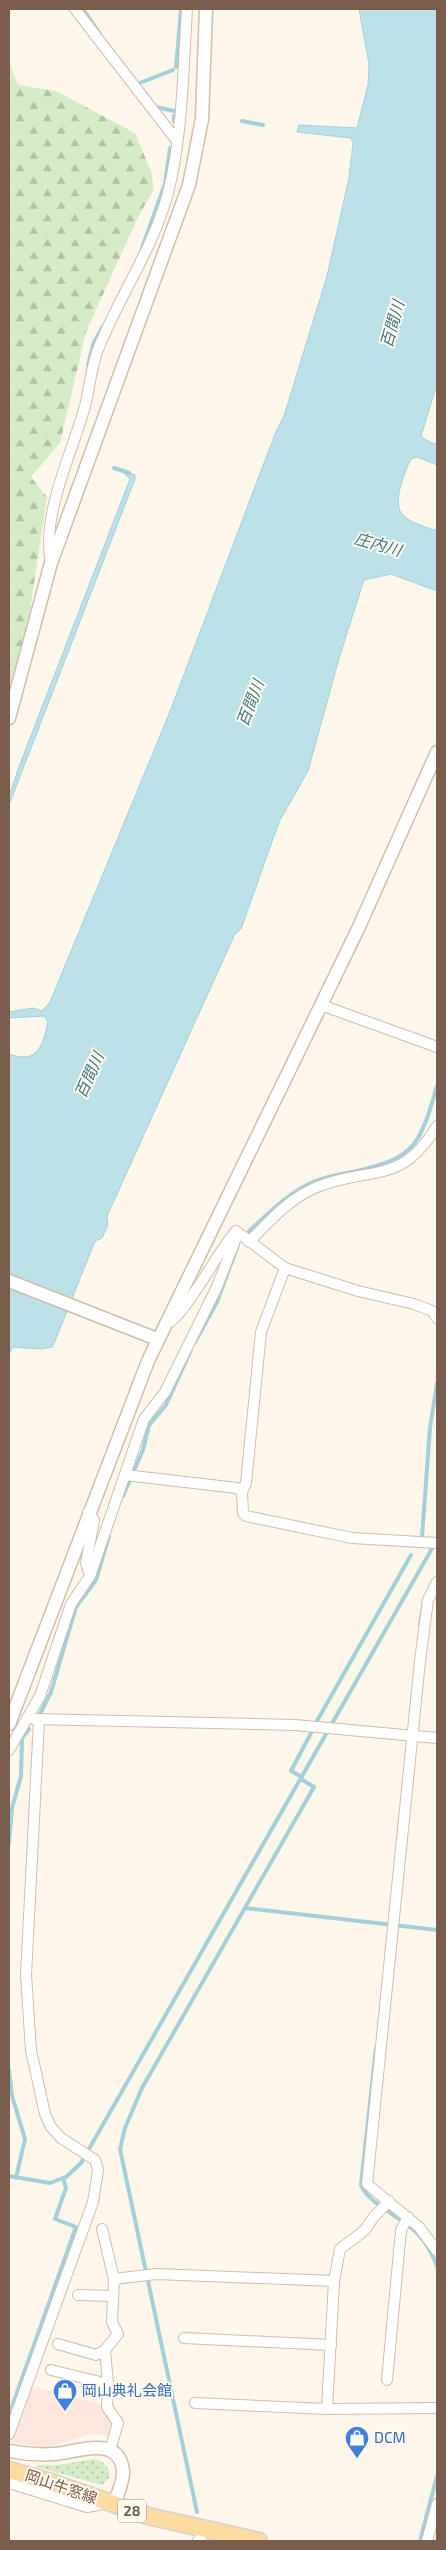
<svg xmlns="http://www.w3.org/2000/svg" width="446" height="2550" font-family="'Exo 2','Noto Sans JP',sans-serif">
<defs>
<pattern id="grass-dots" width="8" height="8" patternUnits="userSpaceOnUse" patternTransform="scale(1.25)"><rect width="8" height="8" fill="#d6ecc7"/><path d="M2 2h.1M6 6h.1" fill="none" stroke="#b3c2a4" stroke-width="1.8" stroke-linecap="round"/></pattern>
<pattern id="forest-firs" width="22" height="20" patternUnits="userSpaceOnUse" patternTransform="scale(1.25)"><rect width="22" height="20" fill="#d6ecc7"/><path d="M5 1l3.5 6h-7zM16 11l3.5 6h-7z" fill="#b3c2a4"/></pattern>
</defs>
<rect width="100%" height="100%" fill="#fdf6ea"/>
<!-- commercial -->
<polygon fill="#fde7dd" points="30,2386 102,2405 114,2419 111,2432 107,2436 92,2434 48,2447 11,2443"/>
<!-- grass -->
<path fill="url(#grass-dots)" d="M94 2459C104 2461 111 2468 109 2478L102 2485 37 2467V2465H58Z"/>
<!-- forest -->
<polygon fill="url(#forest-firs)" points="9,62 18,85 56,91 135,133 151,171 154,189 138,217 86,332 60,443 31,477 47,497 27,630 9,687"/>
<!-- water -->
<g fill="#bde1e8" stroke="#a3d1da">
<path d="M359 9H437V384L421 436 426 440 437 445V465L417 457 411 459C405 471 392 502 402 514 409 523 427 527 437 531V591L391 574 364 580 340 655 308 771 279 822 241 929 235 934 107 1216 108 1224 102 1238 95 1241 55 1341 52 1347 41 1349 13 1347 9 1354V1054C38 1064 42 1047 48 1022L44 1016 9 1018V1012L33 1008 42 1011 50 1002 169 714 275 434 284 416 327 276 349 178 353 143 351 138 297 132 299 125 357 128 368 85 369 64Z"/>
<polygon points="125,470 135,475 135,479 9,805 9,796 20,764 130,479 124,473"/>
</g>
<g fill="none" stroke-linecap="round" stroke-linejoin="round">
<!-- stream -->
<g stroke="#a3d1da" stroke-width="4">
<polyline points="83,9 100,34"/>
<polyline points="176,67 181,9"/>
<polyline points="137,84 173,70"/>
<polyline points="156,107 174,111"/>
<polyline points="174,121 174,116"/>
<polyline points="242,121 263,125"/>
<polyline points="142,248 165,184 170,148"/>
<polyline points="88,366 93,345 103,326"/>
<polyline points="114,468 129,473"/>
<path d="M249 1231C266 1216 284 1197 305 1186 319 1178 336 1175 352 1172 415 1159 420 1145 437 1086"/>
<polyline points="195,1342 217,1302 238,1245"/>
<polyline points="123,1496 143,1450 149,1425 166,1405 191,1350"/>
<polyline points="422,1537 430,1428 437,1383"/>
<polyline points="420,1625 424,1600"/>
<polyline points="40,1714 51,1692 76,1607 96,1580 109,1536"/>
<polyline points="317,1721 411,1555"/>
<polyline points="302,1777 291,1771 312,1731"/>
<polyline points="9,1843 12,1808 21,1776 22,1738 29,1729"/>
<polyline points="245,1908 437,1930"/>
<path d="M376 2048 361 2185C366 2201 402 2219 414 2230 425 2240 432 2253 437 2266"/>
<polyline points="9,2070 12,2096 25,2139 16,2178"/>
<polyline points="9,2176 50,2183 66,2177 81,2163 434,1545"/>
<polyline points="9,2415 76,2227 55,2219 66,2188 63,2178"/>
<polyline points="197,2512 120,2149 125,2128 142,2088 314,1787 301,1779"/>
<polyline points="420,2541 437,2476"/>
</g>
<defs>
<g id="minor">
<polyline points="75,9 177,141"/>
<path d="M51 563C41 514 72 454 85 406 90 387 91 366 99 347 120 295 153 249 168 193 183 133 183 70 187 9"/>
<polyline points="321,1005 437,1047"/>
<path d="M249 1242C270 1221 288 1199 317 1187 371 1165 400 1187 437 1126"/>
<path d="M165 1325C185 1317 217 1252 236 1231L285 1268 358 1291 414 1304 432 1311 437 1318"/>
<polyline points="125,1475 237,1488 242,1492 243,1513 246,1516 352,1538 437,1543"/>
<polyline points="242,1492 246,1483 261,1332 285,1268"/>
<polyline points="88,1512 94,1520 86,1563 90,1576"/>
<polyline points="437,1582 428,1600 420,1661 367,2184 419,2227 437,2251"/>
<polyline points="34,1719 295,1725 437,1738"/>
<polyline points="9,1750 40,1696 71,1604 90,1576 144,1419 165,1392 216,1289 238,1233"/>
<polyline points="102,2229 114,2279"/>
<polyline points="78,2295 113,2296"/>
<polyline points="184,2338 331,2345"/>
<polyline points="58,2344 96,2355 105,2350"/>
<polyline points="51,2370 108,2384"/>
<polyline points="387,2380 401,2230 408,2217"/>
<polyline points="195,2403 327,2409 334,2281"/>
<polyline points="327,2409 437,2408"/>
<polyline points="9,2434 93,2202 98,2170 95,2160 61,2138 51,2127 45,2114 31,2050 26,1975 39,1721"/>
<polyline points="110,2450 118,2423 107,2407 108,2384 105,2350 118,2334 112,2322 114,2279 156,2274 334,2281 340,2249 365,2230 373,2218 389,2201"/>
<polyline points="9,2483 87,2507 99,2505 104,2501"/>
<polyline points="198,2541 205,2530"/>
<polyline points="427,2541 437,2504"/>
</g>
<g id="tertiary">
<polyline points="9,718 51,563 189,185 202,119 206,9"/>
<polyline points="9,1281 157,1339"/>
<polyline points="9,1724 148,1361 358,929 437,752"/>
<path d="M9 2451C24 2454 40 2455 55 2454 78 2452 119 2434 123 2471 124 2481 117 2495 114 2505"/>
</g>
<polyline id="primary" points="9,2470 54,2483 148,2516 259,2541"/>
</defs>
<!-- minor casing -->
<use href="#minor" stroke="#d1beae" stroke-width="12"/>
<!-- tertiary casing -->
<use href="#tertiary" stroke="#d1beae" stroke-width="15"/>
<!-- primary casing -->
<use href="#primary" stroke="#dad1cd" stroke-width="19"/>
<!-- minor -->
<use href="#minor" stroke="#fff" stroke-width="10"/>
<!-- tertiary -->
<use href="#tertiary" stroke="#fff" stroke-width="12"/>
<!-- primary -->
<use href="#primary" stroke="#fcdca1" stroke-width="16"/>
</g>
<!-- icons -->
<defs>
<symbol id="shop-pin" viewBox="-11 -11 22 30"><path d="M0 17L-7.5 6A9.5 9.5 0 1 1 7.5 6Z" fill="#3f7fe0" stroke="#fffaf1"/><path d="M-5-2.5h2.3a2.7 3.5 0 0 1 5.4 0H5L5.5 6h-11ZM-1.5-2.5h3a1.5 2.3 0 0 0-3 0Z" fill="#fff"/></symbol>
</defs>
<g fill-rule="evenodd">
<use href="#shop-pin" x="51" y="2377" width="28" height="38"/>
<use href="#shop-pin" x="343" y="2424" width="28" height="38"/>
</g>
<g text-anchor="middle" stroke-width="4" stroke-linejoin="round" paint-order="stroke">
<!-- shield labels -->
<rect fill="#fffaf1" stroke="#a28b7d" stroke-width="1" x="118" y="2499.5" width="28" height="23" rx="4"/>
<g font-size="14" font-weight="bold" fill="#7a5c4b">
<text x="132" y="2516">28</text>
</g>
<!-- shop labels -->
<g font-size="15" fill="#366cbe" stroke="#fffaf1" text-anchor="start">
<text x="82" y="2396">岡山典礼会館</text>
<text x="374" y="2443">DCM</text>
</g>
<!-- street labels -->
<g font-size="15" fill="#7a5c4b" stroke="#fffaf1">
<text transform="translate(61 2487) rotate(19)" y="5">岡山牛窓線</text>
</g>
<!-- water labels -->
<g font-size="16" font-style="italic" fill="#417a86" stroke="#fffaf1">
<text transform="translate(392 324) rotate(-74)" y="6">百間川</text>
<text transform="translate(378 544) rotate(16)" y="6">庄内川</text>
<text transform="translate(250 703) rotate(-69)" y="6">百間川</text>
<text transform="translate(89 1075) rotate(-66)" y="6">百間川</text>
</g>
</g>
<!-- border -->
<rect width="446" height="2550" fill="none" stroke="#7a5c4b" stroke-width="20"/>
</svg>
